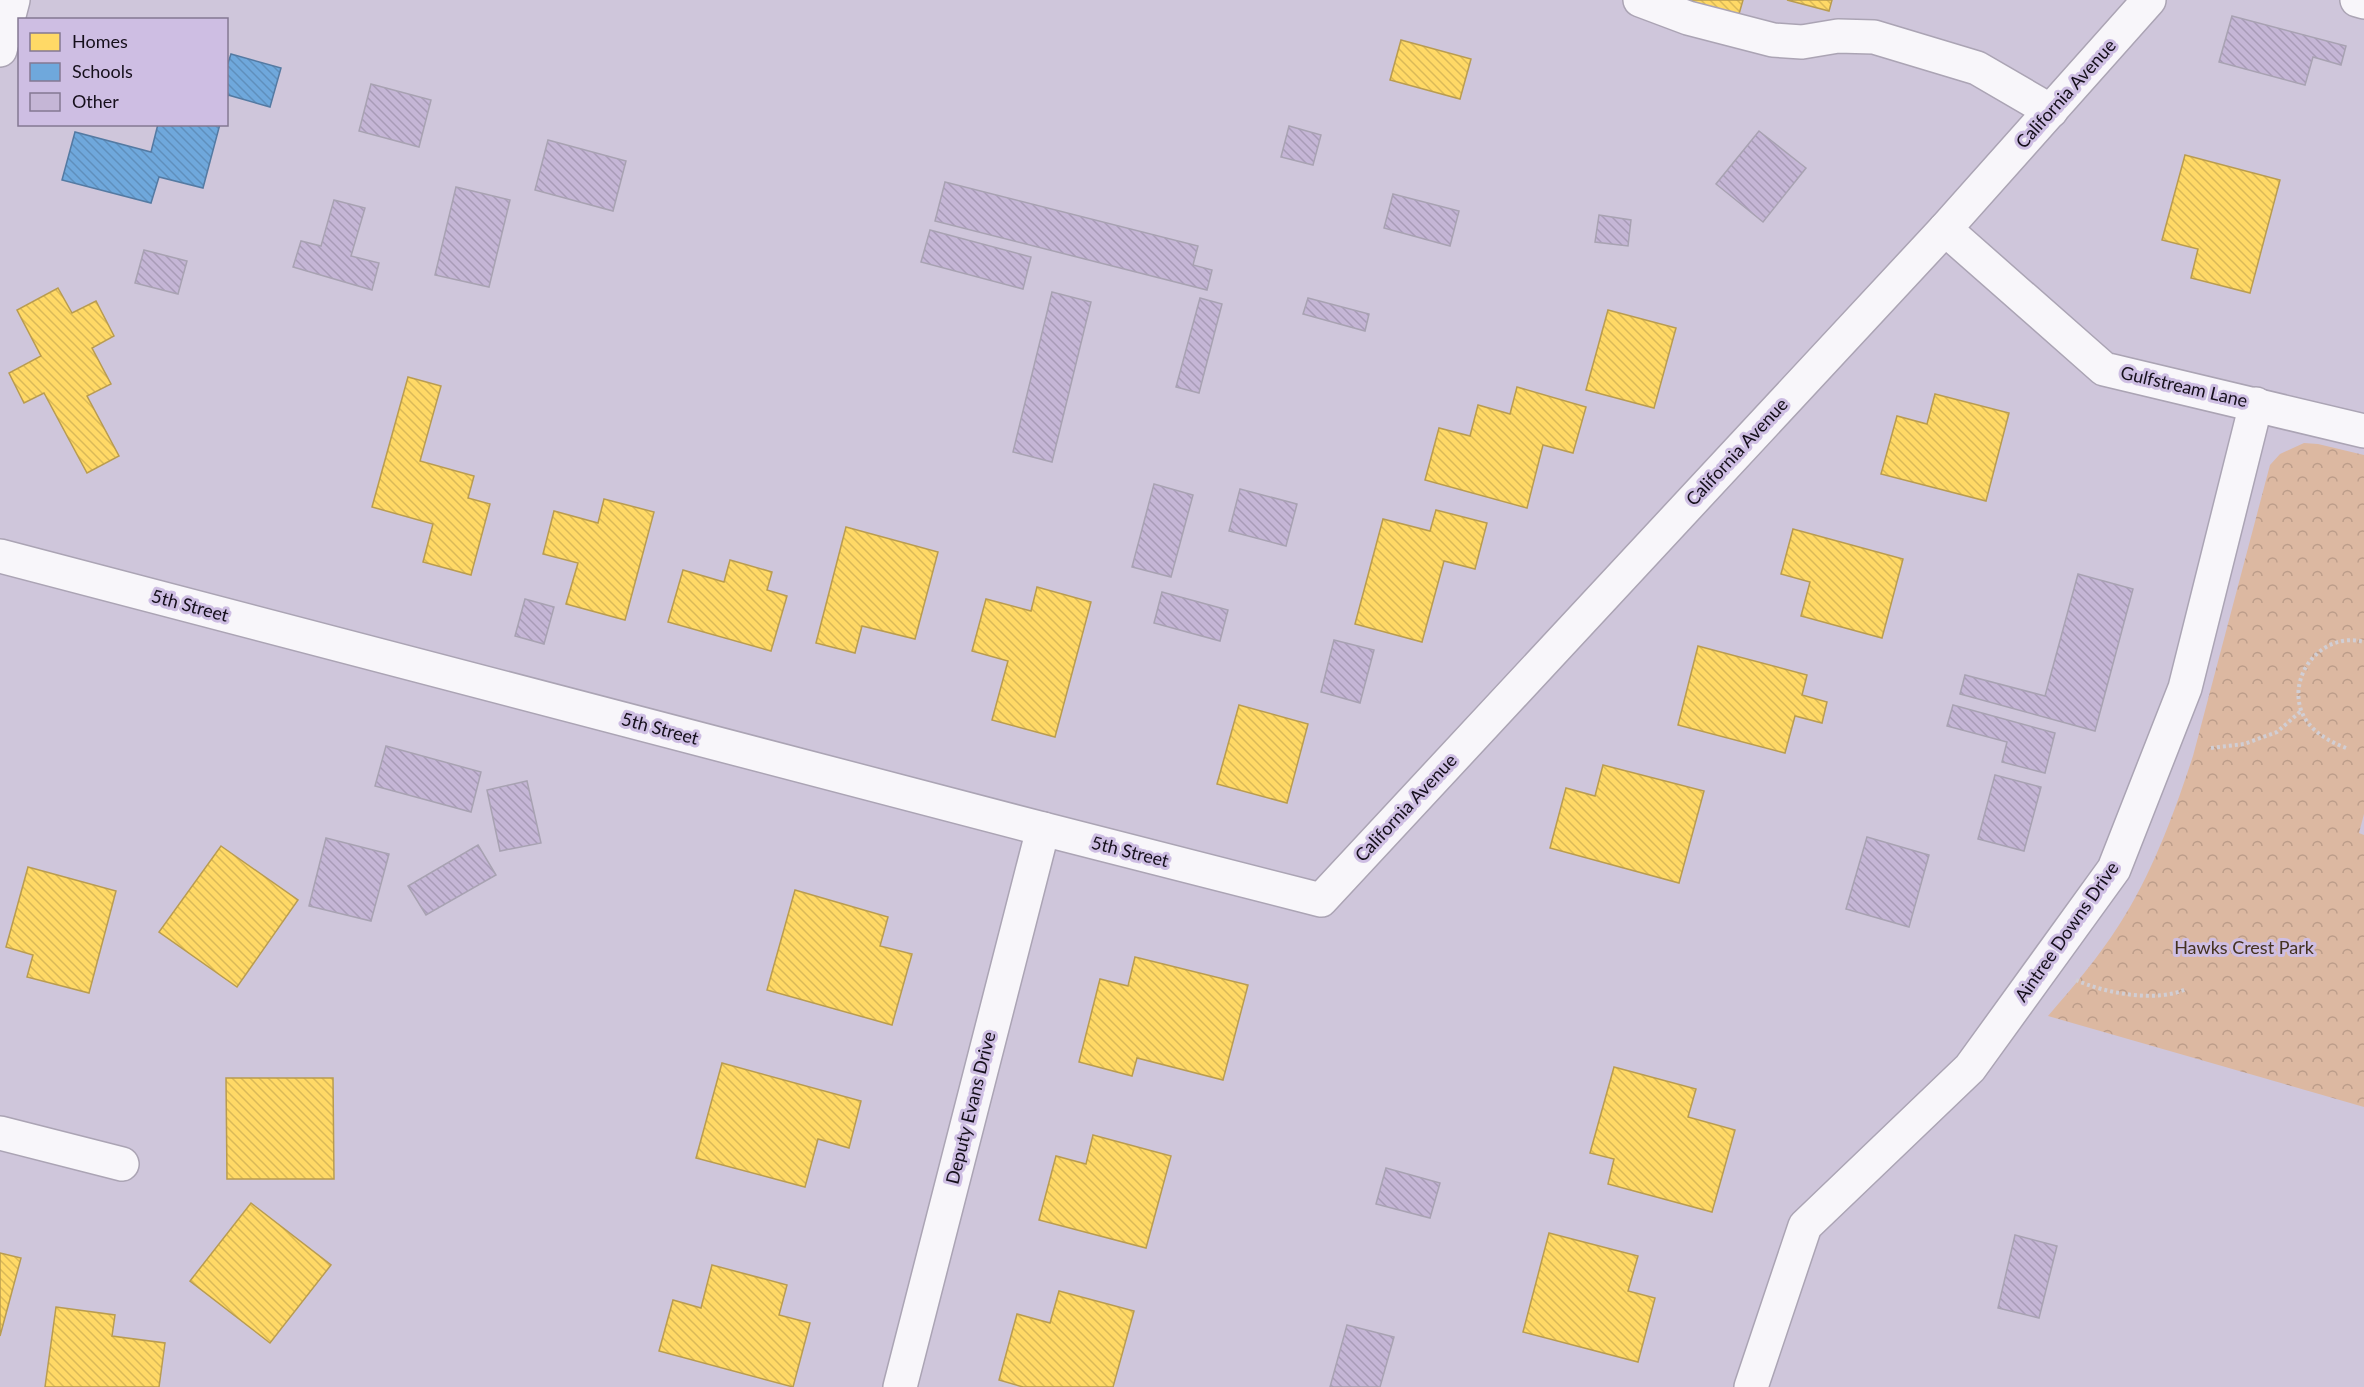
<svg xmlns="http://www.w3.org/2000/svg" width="2364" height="1387" font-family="Lato,sans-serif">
<defs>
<pattern id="forest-crowns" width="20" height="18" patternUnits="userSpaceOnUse" patternTransform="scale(1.5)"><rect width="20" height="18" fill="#dcb8a1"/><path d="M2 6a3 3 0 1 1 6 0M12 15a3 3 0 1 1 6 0" fill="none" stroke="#bc9d8a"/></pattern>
<pattern id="homes-back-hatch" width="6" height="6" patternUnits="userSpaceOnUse" patternTransform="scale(1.5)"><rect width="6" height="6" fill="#ffd966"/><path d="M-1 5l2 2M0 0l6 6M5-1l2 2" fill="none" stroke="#dab958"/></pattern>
<pattern id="schools-back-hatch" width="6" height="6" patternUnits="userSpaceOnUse" patternTransform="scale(1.5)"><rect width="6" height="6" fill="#6fa8dc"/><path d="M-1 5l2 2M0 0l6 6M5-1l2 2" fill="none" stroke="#5f8fbc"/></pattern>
<pattern id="building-back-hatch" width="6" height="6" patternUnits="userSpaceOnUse" patternTransform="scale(1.5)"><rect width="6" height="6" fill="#c5b6d6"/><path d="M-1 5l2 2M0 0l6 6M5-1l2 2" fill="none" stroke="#a89bb7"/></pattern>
</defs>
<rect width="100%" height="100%" fill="#cfc6db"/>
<!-- forest -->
<path fill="url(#forest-crowns)" d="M2304 443 2318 444 2364 455V814L2359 833 2364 835V1107L2048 1016C2073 987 2098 958 2119 925 2152 874 2174 814 2193 756L2270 465 2280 454Z"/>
<!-- homes -->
<g fill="url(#homes-back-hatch)" stroke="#b99c50" stroke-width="1.5">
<polygon points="1667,0 1743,0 1737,21"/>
<polygon points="1787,0 1832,0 1829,11"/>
<polygon points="1401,40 1471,59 1460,99 1390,80"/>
<polygon points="2185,155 2280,180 2250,293 2191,278 2198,249 2162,240"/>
<polygon points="58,288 72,313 96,301 114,336 92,348 111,384 87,396 119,456 87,473 44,393 24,403 9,373 41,356 17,310"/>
<polygon points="1608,310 1676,328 1654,408 1586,390"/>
<polygon points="408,377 441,386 420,461 474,476 468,498 490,504 471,575 423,562 433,524 372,507"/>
<polygon points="1517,387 1586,407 1573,453 1543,445 1527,508 1425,480 1439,428 1470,436 1478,405 1510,414"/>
<polygon points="1935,394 2009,413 1986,501 1881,474 1897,416 1927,424"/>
<polygon points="604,499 654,512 625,620 566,604 578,563 543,554 554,511 598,523"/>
<polygon points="1436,510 1487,523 1475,569 1444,561 1422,642 1355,624 1383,519 1430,531"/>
<polygon points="846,527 938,552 915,639 862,626 855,653 816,643"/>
<polygon points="1793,529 1903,559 1882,638 1801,616 1810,582 1781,574"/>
<polygon points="730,560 772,572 767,590 787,596 771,651 668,622 683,570 724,582"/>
<polygon points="1037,587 1091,602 1055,737 992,720 1008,661 972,651 986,599 1031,611"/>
<polygon points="1698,646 1807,675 1802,695 1827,702 1822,723 1795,716 1785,753 1678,725"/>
<polygon points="1239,705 1308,724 1287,803 1217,784"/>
<polygon points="1603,765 1704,791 1679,883 1550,848 1566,788 1595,796"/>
<polygon points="221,846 298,900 237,987 159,932"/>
<polygon points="28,867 116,891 89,993 27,977 33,955 6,947"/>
<polygon points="795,890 888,917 880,946 912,954 892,1025 767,990"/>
<polygon points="1135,957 1248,985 1223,1080 1137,1058 1132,1076 1079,1062 1100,979 1128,986"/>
<polygon points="722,1063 861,1101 849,1148 818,1139 805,1187 696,1158"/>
<polygon points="1614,1067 1696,1089 1688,1117 1735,1130 1712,1212 1608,1184 1614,1159 1590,1153"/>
<polygon points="226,1078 333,1078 334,1179 227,1179"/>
<polygon points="1093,1135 1171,1156 1146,1248 1039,1220 1056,1156 1086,1164"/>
<polygon points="251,1203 331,1265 270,1343 190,1281"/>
<polygon points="1549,1233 1638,1256 1628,1291 1655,1298 1638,1362 1523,1332"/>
<polygon points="0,1253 21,1258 0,1336"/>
<polygon points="712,1265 787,1285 779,1315 810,1323 793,1387 659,1351 673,1300 701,1308"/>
<polygon points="1059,1291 1134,1311 1113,1387 1023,1387 999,1380 1017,1314 1050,1323"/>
<polygon points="56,1307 115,1315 112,1336 165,1343 159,1387 45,1387"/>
</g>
<!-- schools -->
<g fill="url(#schools-back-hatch)" stroke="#547aa2" stroke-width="1.5">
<polygon points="231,54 281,68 270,107 228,95 226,101 226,69"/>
<polygon points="158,124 220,124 203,188 159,177 151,203 62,180 75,132 151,152"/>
</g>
<!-- building -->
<g fill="url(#building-back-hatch)" stroke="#a8a2b2" stroke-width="1.5">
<polygon points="2232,16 2346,46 2341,65 2313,57 2305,85 2219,62"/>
<polygon points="371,84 431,100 419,147 359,131"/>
<polygon points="1289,126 1321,135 1313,165 1281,157"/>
<polygon points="1759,131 1806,168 1763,222 1716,184"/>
<polygon points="548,140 626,161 613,211 535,190"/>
<polygon points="945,182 1198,246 1193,265 1212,270 1207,290 935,221"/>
<polygon points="456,187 510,200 489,287 435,275"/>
<polygon points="1393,194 1459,211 1450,246 1384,228"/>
<polygon points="334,200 365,208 351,256 379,263 372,290 293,267 301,241 321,246"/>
<polygon points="1599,215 1631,220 1628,246 1595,242"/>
<polygon points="930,230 1031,257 1023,289 921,262"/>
<polygon points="144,250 187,261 178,294 135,283"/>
<polygon points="1052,292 1091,302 1052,462 1013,452"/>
<polygon points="1200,298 1222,304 1199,393 1176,387"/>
<polygon points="1308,298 1369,314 1365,331 1303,314"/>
<polygon points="1154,484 1193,495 1171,577 1132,567"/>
<polygon points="1240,489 1297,504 1286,546 1229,531"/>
<polygon points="2078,574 2133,589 2095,731 1960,694 1965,675 2045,696"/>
<polygon points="1162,592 1228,610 1220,641 1154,623"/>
<polygon points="525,599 554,607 544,644 515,636"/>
<polygon points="1334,640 1374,650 1360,703 1321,692"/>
<polygon points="1953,705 2055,733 2045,773 2002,762 2007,742 1947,726"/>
<polygon points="386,746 481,772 471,812 375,786"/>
<polygon points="1995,775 2041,787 2024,851 1978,839"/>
<polygon points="527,781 541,843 500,851 487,790"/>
<polygon points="1867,837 1929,855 1909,927 1846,909"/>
<polygon points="326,838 389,854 371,921 309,906"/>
<polygon points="478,845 496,875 426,915 408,886"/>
<polygon points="1386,1168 1440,1183 1430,1218 1376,1204"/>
<polygon points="2015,1235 2057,1246 2039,1318 1998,1308"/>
<polygon points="1347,1325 1394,1337 1380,1387 1330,1387"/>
</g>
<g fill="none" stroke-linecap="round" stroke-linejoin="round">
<defs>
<g id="minor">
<polyline points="1640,0 1688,18 1773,40 1802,42 1838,36 1874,37 1977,68 2051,111"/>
<polyline points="2357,0 2364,2"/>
<polyline points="0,50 13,0"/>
<polyline points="1945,229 2104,369 2364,431"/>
<polyline points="0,556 1043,829 1321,900 1945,229 2149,0"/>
<polyline points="0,1133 122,1164"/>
<polyline points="900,1387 1043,829"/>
<polyline points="1751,1387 1805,1226 1970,1068 2114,869 2185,688 2256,404"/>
</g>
</defs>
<!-- minor casing -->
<use href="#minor" stroke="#aba4b4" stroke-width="36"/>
<!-- path -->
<g stroke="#d1ced4" stroke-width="4" stroke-dasharray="3 3" stroke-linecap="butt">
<polyline points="2211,748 2244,744 2277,732 2301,711"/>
<path d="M2346 748C2328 741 2308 730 2301 710 2288 671 2326 631 2364 642"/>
<path d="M2076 980C2104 993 2157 1003 2186 989"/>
</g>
<!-- minor -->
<use href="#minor" stroke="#f8f6fa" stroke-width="33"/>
</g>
<g text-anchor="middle" stroke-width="6" stroke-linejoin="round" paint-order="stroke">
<!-- street labels -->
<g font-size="18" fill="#150f1b" stroke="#cebee3">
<text transform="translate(2066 94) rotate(-48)" y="6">California Avenue</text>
<text transform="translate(2184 387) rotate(13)" y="6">Gulfstream Lane</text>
<text transform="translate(1737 452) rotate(-47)" y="6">California Avenue</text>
<text transform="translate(190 606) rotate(15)" y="6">5th Street</text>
<text transform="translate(660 729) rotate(15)" y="6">5th Street</text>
<text transform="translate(1406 808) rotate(-47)" y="6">California Avenue</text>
<text transform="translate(1130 852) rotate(14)" y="6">5th Street</text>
<text transform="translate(2067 932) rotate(-55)" y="6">Aintree Downs Drive</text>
<text transform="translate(971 1108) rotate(-76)" y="6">Deputy Evans Drive</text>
</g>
<!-- park labels -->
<g font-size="18" fill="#443220" stroke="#cebee3">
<text x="2244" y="954">Hawks Crest Park</text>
</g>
</g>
<!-- legend -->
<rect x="18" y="18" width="210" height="108" fill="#cebee3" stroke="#847893" stroke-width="1.5"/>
<rect x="30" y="33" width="30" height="18" fill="#ffd966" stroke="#847893" stroke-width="1.5"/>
<text x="72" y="48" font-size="18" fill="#150f1b">Homes</text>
<rect x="30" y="63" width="30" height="18" fill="#6fa8dc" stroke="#847893" stroke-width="1.5"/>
<text x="72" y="78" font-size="18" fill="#150f1b">Schools</text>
<rect x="30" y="93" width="30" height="18" fill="#c5b6d6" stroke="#847893" stroke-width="1.5"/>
<text x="72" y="108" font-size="18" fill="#150f1b">Other</text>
</svg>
